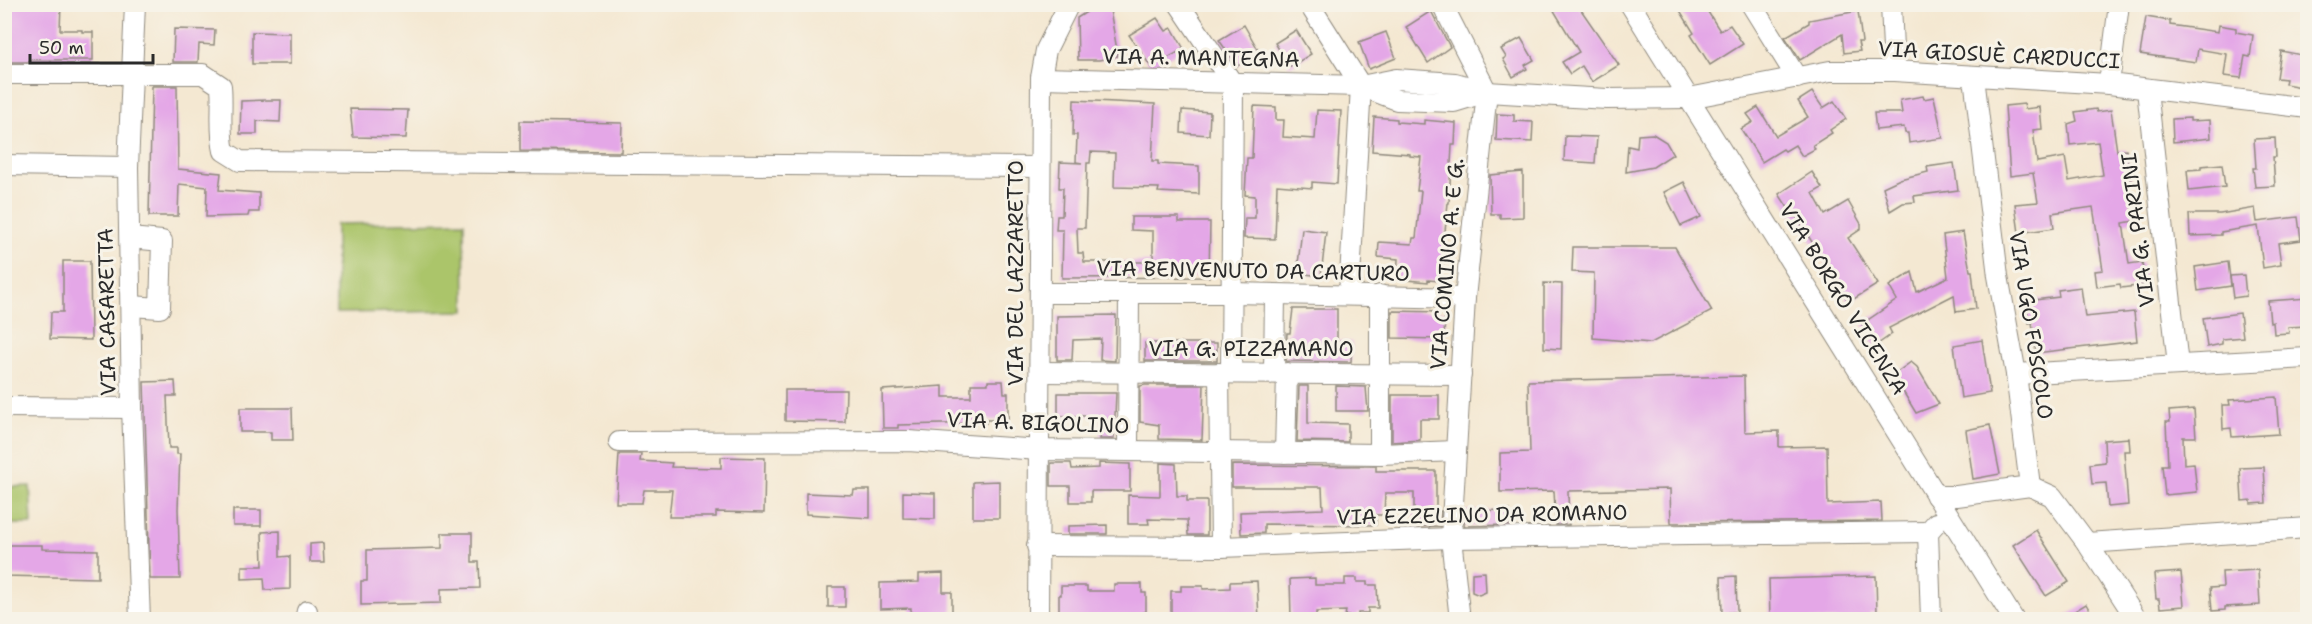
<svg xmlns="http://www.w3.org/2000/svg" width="2312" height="624" font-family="'Shantell Sans',sans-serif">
<rect width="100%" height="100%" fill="#f7f3e8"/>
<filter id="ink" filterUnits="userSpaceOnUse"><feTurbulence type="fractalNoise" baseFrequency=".0167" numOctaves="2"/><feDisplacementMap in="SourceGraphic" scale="12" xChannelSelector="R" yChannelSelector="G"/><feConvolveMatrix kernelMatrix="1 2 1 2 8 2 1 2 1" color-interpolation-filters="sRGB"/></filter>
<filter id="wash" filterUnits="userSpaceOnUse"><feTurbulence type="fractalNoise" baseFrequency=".008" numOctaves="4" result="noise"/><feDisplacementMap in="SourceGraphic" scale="24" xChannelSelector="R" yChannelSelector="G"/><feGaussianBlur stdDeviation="1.35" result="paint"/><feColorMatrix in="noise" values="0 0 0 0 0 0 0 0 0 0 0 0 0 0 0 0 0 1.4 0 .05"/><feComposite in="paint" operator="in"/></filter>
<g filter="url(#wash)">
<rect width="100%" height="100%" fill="#f4e8d2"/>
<!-- green -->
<g fill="#abc56b" stroke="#6b784b" stroke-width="1.5">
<polygon points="464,222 465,311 336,313 336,224"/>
<polygon points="30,486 32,524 5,524 5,487"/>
</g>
<g id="blocks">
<!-- building -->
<g fill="#e4a7e7">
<polygon points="4,4 61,4 60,30 82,30 82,32 93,32 93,60 30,60 29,62 4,62"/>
<polygon points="1099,4 1109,4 1118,56 1099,60 1078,60 1077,18"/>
<polygon points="1550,4 1577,4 1619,65 1592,82 1582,66 1570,74 1562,62 1579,52"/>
<polygon points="1676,4 1703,4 1720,31 1730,25 1743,44 1710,65 1691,35 1694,33"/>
<polygon points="1431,11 1450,47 1428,63 1406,27"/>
<polygon points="1858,11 1862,42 1858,42 1860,51 1844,53 1842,34 1800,60 1785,37 1809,23 1809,20"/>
<polygon points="2146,17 2170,21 2170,25 2218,32 2219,25 2236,28 2236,32 2253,35 2250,57 2245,56 2241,78 2224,76 2227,54 2198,49 2196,62 2140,54"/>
<polygon points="1157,18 1166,31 1172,28 1184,49 1151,67 1129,35"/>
<polygon points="1244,25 1260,53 1237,66 1219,40"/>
<polygon points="174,29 215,30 214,45 199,44 198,62 173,62"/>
<polygon points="1296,30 1311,54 1290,67 1275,43"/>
<polygon points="252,32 290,33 290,64 252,64"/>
<polygon points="1386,32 1396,58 1369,69 1359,42"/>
<polygon points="1521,38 1534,60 1525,65 1527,69 1513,77 1503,59 1506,57 1501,49"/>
<polygon points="2281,51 2307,56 2307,88 2285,84 2286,79 2277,78"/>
<polygon points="152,86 177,86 178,169 221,173 219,190 259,193 259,212 249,212 248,216 206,217 207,187 179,184 178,216 149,216"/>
<polygon points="1812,92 1823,108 1834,101 1846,119 1830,130 1832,133 1813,145 1815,149 1802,156 1795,145 1785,151 1783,149 1762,162 1741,129 1753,122 1747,114 1758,107 1776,136 1808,117 1798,101"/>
<polygon points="1923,96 1924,99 1934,97 1943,138 1909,143 1908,133 1905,133 1904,127 1876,130 1874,113 1902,113 1900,100"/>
<polygon points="267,100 281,100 280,122 257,121 257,134 240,134 241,101"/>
<polygon points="1074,100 1155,104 1152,161 1158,161 1158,164 1199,166 1199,194 1158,192 1159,188 1114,187 1115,153 1091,152 1090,163 1087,163 1085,228 1077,228 1078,253 1083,253 1084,262 1153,262 1153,231 1131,230 1131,217 1179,217 1179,222 1210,222 1209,277 1062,278 1063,230 1056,230 1057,216 1062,216 1063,188 1059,188 1060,162 1082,163 1076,162 1077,135 1073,135"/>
<polygon points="2024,104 2025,109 2040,107 2042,129 2033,130 2037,162 2065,157 2069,181 2103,175 2098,142 2070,145 2068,124 2077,121 2075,112 2096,109 2097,112 2111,110 2117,151 2126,150 2131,179 2127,180 2134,221 2123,223 2129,264 2142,262 2145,285 2121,288 2120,284 2097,287 2095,271 2103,270 2093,207 2052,213 2054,228 2019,233 2015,204 2038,202 2033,173 2010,176 2005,106"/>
<polygon points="1254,106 1276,107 1276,120 1284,120 1283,137 1315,139 1317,110 1341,111 1337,184 1312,182 1312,188 1277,185 1275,239 1244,238 1245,218 1255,218 1255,196 1245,195 1247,158 1252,158"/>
<polygon points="350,109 408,110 406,138 353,137"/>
<polygon points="1182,110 1210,112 1209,135 1181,133"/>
<polygon points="1497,114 1514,115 1514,121 1533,122 1532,142 1496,140"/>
<polygon points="1374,117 1397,119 1397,122 1424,124 1424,120 1456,123 1455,145 1452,145 1449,203 1448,203 1444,241 1446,241 1444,263 1442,263 1440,281 1428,280 1428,282 1397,279 1398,259 1378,257 1379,242 1412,244 1413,238 1416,238 1421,191 1417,191 1421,157 1410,156 1410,154 1372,151"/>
<polygon points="2190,118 2190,121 2210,120 2211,138 2173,142 2172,119"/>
<polygon points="520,121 622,123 621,152 520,151"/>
<polygon points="1653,134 1666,142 1673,154 1653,167 1626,172 1628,146 1637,148 1638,135"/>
<polygon points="1565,136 1597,137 1595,163 1564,161"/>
<polygon points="2275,138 2276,157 2273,157 2275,186 2255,187 2253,168 2256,168 2254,139"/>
<polygon points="1954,163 1958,190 1914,196 1915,202 1903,203 1890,211 1883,187 1900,179 1928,172 1927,167"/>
<polygon points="2222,164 2225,187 2189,191 2187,170 2201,169 2201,166"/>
<polygon points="1523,172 1523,217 1500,218 1500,214 1491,214 1490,175"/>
<polygon points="1812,172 1822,188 1813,193 1825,215 1848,201 1861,224 1861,229 1848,238 1878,284 1849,302 1796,216 1794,217 1779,194"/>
<polygon points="1684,182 1701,217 1681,226 1664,192"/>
<polygon points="2255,208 2257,222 2298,217 2301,240 2278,243 2281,265 2263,268 2258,226 2221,232 2221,235 2190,236 2189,214 2220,214"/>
<polygon points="1302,229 1326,232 1321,276 1297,273"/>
<polygon points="1963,232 1970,271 1972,271 1976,309 1956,312 1954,295 1889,328 1892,334 1875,346 1862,324 1897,300 1889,286 1912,272 1917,292 1948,277 1943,235"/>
<polygon points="1573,247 1675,247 1712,311 1651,343 1593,338 1594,273 1572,272"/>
<polygon points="63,261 90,261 91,340 50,339 51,312 63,312"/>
<polygon points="2228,262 2231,286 2198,291 2195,267"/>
<polygon points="2244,275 2246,296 2233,298 2230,276"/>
<polygon points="1544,283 1562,284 1561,349 1544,348"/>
<polygon points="2081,287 2085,317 2134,312 2137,341 2036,353 2032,322 2029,323 2026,301 2059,297 2058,290"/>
<polygon points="2307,298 2307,326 2288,327 2289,333 2274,334 2273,322 2270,323 2268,301"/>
<polygon points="1293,309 1337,309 1337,341 1352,342 1351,362 1286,361 1287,333 1290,333"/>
<polygon points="1392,311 1445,312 1444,339 1392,338"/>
<polygon points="2240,313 2243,337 2222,339 2222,344 2207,347 2203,318"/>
<polygon points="1116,315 1115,361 1100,360 1101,339 1073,340 1072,360 1057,360 1057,316"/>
<polygon points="1982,340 1990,393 1961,398 1954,345"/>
<rect x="1145" y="343" width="72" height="18"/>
<polygon points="1911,362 1917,367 1939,404 1916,413 1893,375"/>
<polygon points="1744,376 1745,432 1779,431 1779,447 1827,446 1828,504 1881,502 1882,521 1671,523 1670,489 1568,491 1569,525 1556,525 1554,491 1500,492 1500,453 1530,452 1528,381"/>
<polygon points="175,381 176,396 167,396 169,448 177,448 177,454 180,454 178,509 180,579 150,579 144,382"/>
<polygon points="988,381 1003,381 1004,393 1008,393 1008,420 986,420 986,423 898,425 898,428 883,428 882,390 943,386 943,397 971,397 971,384 988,384"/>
<polygon points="1145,385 1204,385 1202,440 1159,439 1159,425 1140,422 1140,386"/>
<polygon points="1299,386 1308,386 1308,423 1348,424 1348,442 1297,441"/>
<polygon points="1336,386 1366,387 1368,411 1336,411"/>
<polygon points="785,390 846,390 845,422 785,421"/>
<polygon points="1058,393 1116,393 1114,439 1100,439 1101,416 1058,416"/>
<polygon points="1392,395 1439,395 1439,419 1420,419 1420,440 1392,442"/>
<polygon points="2276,397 2279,434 2232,437 2231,428 2223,429 2222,405 2230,405 2229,400"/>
<polygon points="240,408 292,408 293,440 271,440 271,432 240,432"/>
<polygon points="2194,409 2196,437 2183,437 2184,464 2194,463 2197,492 2165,495 2162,465 2168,465 2166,422 2170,422 2169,411"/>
<polygon points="1990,425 2000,474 1973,479 1966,430"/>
<polygon points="2129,438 2130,451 2124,451 2128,505 2108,507 2106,483 2092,484 2090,464 2105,462 2104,440"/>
<polygon points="619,454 641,454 640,461 672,463 671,467 721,468 721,457 765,458 764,513 716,512 716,517 669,517 672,490 644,490 642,503 616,503"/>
<polygon points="1051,463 1071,463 1072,469 1099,468 1099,463 1130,464 1130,491 1091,491 1091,502 1070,502 1070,486 1051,486"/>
<polygon points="1160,463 1176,464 1177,496 1187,496 1187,501 1207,501 1207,535 1188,535 1187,520 1148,519 1149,524 1128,524 1128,495 1160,496"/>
<polygon points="1232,465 1376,466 1376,471 1436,471 1436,511 1441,511 1440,526 1414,527 1414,493 1385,493 1384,515 1376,515 1376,525 1264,524 1264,533 1241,534 1240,512 1323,509 1322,487 1232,487"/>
<polygon points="2264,467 2266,503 2251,504 2251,500 2242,501 2240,468"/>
<polygon points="999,481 999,518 973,518 973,482"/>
<polygon points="854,490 870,490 870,518 806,514 806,493 853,495"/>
<polygon points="903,492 935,493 935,519 903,518"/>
<rect x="233" y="510" width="28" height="16"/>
<polygon points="1509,510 1510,525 1464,526 1465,511"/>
<polygon points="1107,525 1107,534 1068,534 1068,526"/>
<polygon points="2036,530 2069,582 2046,596 2013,545"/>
<polygon points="280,531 280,557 290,556 290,589 265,590 264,578 242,579 242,566 263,566 262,532"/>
<polygon points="442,533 472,533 472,562 479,562 480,588 441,589 441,603 361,605 361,581 367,581 367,550 442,548"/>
<polygon points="323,543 324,562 310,562 310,544"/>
<polygon points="4,545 42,545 42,549 98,550 98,578 4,576"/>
<polygon points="2258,570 2260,605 2225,607 2225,610 2212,611 2210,588 2223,587 2222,572"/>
<polygon points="1485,572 1486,592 1479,595 1472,592 1472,573"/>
<polygon points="2181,572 2184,606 2160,608 2159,599 2156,599 2154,574"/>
<polygon points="943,573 943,592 952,592 952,618 911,618 911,608 880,609 880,583 919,582 919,574"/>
<polygon points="1736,576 1737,612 1722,613 1721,577"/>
<polygon points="1876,576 1877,613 1870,613 1870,620 1770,620 1769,579"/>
<polygon points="1315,578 1315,585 1345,585 1345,578 1357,578 1357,582 1367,582 1367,585 1377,585 1378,608 1368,608 1368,613 1358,613 1358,616 1345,616 1346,611 1316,612 1316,618 1291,618 1290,579"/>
<polygon points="1257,581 1259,619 1231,620 1231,615 1204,615 1204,620 1191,620 1191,617 1181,617 1181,613 1171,613 1171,591 1181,591 1181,586 1203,586 1203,589 1230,588 1230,582"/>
<polygon points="1114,584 1142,584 1142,593 1146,593 1146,612 1143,612 1143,620 1115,620 1115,617 1062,620 1062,616 1059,616 1059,595 1061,595 1061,586 1087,586 1087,591 1114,591"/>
<rect x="828" y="587" width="17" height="20"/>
<polygon points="2086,604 2095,620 2060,620"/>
</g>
</g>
</g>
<g filter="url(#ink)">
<use href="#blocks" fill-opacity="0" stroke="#908a7e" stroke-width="1.5"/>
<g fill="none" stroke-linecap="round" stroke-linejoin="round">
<defs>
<g id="minor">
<polyline points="135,4 128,167 132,408 140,620"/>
<polyline points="1179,4 1233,84 1231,373"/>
<polyline points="1309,4 1361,86 1349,295"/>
<polyline points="1442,4 1487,92 1465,298 1451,538 1460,620"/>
<polyline points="1630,4 2014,620"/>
<polyline points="1751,4 1797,78"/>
<polyline points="1891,4 1894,71"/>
<path d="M4 74H203L221 86C223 107 219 130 224 151L240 161 1039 167"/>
<polyline points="1041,78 1361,86 1396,79 1455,83 1487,92 1607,99 1689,98 1830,71 1894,71 2109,84 2308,108"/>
<polyline points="2109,84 2119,4"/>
<polyline points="1361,86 1397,100 1454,102 1487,92"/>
<polyline points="2147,90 2178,365"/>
<polyline points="4,165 128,167"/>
<polyline points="130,238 162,241 160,308 131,306"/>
<polyline points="1040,293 1232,293 1465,298"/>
<polyline points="1380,295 1380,454"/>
<polyline points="1040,372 1461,375"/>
<polyline points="1219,373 1221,547"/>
<polyline points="1274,373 1275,294"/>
<polyline points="2016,374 2308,358"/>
<polyline points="4,407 132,408"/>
<polyline points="619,442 908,441 1040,450 1380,454 1456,451"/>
<polyline points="1128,450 1129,294"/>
<polyline points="1285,453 1287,373"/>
<polyline points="2030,486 2052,496 2087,543 2137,620"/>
<polyline points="1936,496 1957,496 2030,486 2016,374 1998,276 1974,77"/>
<polyline points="2087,543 2308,528"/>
<polyline points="1037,546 1221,547 1451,538 1928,532"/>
<polyline points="305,620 307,611"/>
<polyline points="1038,620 1041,78 1046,50 1069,4"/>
<polyline points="1931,620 1928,532 1936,523"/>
</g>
</defs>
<!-- minor casing -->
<use href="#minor" stroke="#908a7e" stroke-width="22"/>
<!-- minor -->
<use href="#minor" stroke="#fff" stroke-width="20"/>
</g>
</g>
<g text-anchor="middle" stroke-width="6" stroke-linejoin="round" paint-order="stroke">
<!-- street labels -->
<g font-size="21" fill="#2b2b2b" stroke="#f7f3e8">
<text transform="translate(1999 55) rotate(3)" y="7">VIA GIOSUÈ CARDUCCI</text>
<text transform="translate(1201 58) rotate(1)" y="7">VIA A. MANTEGNA</text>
<text transform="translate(2138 230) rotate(-97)" y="7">VIA G. PARINI</text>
<text transform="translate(1447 264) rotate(-85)" y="7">VIA COMINO A. E G.</text>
<text transform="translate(1253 271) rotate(1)" y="7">VIA BENVENUTO DA CARTURO</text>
<text transform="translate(1016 273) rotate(-90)" y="7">VIA DEL LAZZARETTO</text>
<text transform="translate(1843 299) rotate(58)" y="7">VIA BORGO VICENZA</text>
<text transform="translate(107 312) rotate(-91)" y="7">VIA CASARETTA</text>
<text transform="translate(2031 325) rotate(81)" y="7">VIA UGO FOSCOLO</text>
<text x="1251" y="356">VIA G. PIZZAMANO</text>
<text transform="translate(1038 423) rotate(2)" y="7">VIA A. BIGOLINO</text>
<text transform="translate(1482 515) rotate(-1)" y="7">VIA EZZELINO DA ROMANO</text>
</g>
</g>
<!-- margin -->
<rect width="2312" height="624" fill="none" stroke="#f7f3e8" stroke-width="24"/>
<!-- scale -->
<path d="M30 54v9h123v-9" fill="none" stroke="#2b2b2b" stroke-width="3"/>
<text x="39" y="54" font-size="18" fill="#2b2b2b" stroke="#f7f3e8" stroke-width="4.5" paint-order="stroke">50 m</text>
</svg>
